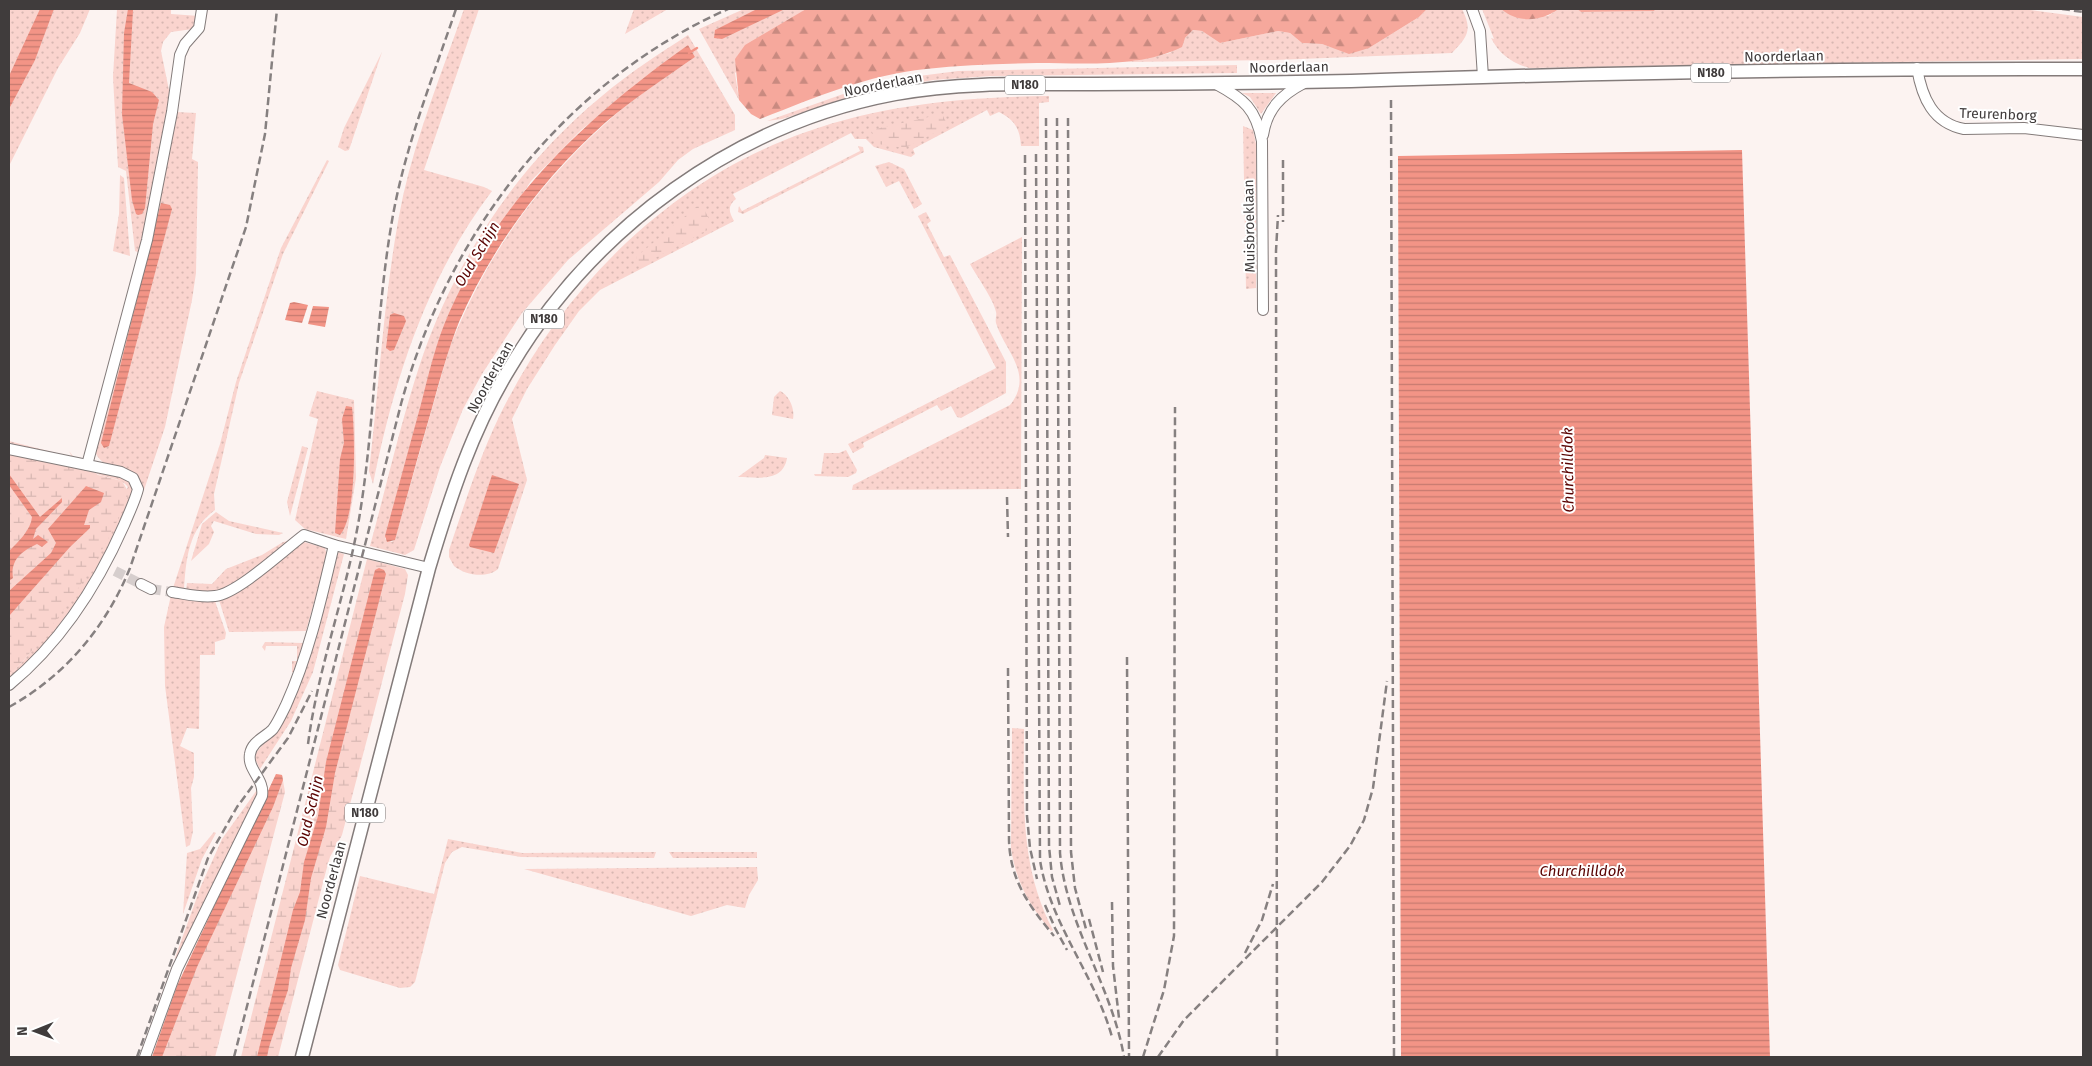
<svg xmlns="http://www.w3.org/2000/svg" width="2092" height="1066" font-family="'Fira Sans',sans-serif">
<defs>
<pattern id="grass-dots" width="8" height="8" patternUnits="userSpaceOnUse" patternTransform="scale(1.25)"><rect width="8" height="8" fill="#fad4ce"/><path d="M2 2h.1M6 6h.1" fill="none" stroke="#d7b7b2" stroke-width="1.8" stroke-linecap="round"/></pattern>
<pattern id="forest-firs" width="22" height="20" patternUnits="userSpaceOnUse" patternTransform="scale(1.25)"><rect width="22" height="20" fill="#f6a89c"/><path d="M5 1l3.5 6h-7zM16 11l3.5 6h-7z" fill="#c98a80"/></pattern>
<pattern id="wetland-marsh" width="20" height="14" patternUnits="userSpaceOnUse" patternTransform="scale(1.25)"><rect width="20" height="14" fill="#fad4ce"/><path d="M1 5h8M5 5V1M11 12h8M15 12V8" fill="none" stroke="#d7b7b2"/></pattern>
<pattern id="water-rules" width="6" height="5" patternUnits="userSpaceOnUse" patternTransform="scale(1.25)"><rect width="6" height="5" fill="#f39486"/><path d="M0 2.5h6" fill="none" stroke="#c67a6f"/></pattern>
</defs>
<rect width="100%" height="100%" fill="#fcf3f1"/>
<!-- grass -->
<g fill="url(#grass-dots)" fill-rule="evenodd">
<polygon points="9,9 90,9 80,33 58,68 9,166"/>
<polygon points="117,9 171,9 171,14 199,16 193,29 171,32 163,42 161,51 170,95 140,253 135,251 126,171 118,167 113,77"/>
<path d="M464 9H479L424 170 484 187 492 191C427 277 394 379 373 484L369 471C380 379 384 287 403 196 417 133 443 70 464 9Z"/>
<polygon points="634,9 668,9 625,34"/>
<polygon points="744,9 806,9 792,18 735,73 739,100 699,29"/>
<path d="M1427 9H1462C1473 31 1467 37 1452 53L1275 60 1128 62 1170 53 1193 30 1202 31 1220 43 1278 31 1290 33 1302 43 1322 44 1334 48H1369L1419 17Z"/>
<path d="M1482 9H1501L1507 13 1548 16 1559 9H1577L1581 12 1654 11 1656 9H2023L2083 17V59L1529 68C1512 63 1499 54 1491 38L1494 39Z"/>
<path d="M688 35 735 115V130L693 149 678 160 659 182 568 260 522 313 482 374 463 409 440 467 414 550 405 555 370 546C387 484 401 421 421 361 456 258 518 165 602 96 629 73 659 54 688 35ZM688 45 695 57C665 78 633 98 606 123 533 189 485 258 449 349L395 539 392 542 385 539 437 345 464 282 531 181 581 130Z"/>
<polygon points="382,52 349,150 345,151 338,147 344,128"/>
<polygon points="1237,65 1237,73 991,76 933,80 861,94 782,119 767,121 880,81 958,71"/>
<polygon points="1242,93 1276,93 1261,114 1250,97"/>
<path d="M1049 96V102L1039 103V146H1021C1020 129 1015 120 999 112L990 116 987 110 913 149 915 154 911 157 874 147 866 139H855L851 133 733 194 736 199C727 206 729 212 734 221L600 290 579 311 555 345 527 389 512 419 527 480 498 569C486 579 465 575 454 566L449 557V550C464 506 478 461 498 419 560 290 669 180 806 132 884 104 967 97 1049 96Z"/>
<path d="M176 112 196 113 192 159 198 162 196 273 192 300 165 427 144 490 134 473C120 466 101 469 95 451Z"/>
<polygon points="1243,126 1253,130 1256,144 1256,288 1246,289"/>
<polygon points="858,146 863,147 864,152 743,214 738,212 739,206 742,211 860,151"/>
<path d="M327 160 329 161 283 254 239 383 214 494 215 510C188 529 186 560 184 590L173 588 220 444 236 382 281 248Z"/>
<polygon points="889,162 904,169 922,204 914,209 899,181 886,187 875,166"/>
<polygon points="120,175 124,178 130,256 113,251 119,214"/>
<polygon points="926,212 931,221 927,224 944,257 950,255 1006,362 1006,393 961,418 957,417 951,406 941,411 937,405 863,443 864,447 853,453 848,444 996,368 918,216"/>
<path d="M1022 237 1021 489 852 490 853 485 1010 405C1035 374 1004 350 996 323 995 319 997 315 996 312 994 300 976 275 970 264Z"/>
<polygon points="317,391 354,400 356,478 346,539 305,529 295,520 318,419 309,416"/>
<path d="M780 391C789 395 795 409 793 419L772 415 774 397Z"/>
<polygon points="9,441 72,457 69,451 75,459 9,446"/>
<polygon points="302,446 308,448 290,516 287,502"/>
<polygon points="846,450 857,470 856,473 848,477 815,476 814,474 821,474 824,453 839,453"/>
<path d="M765 455 787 458C783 483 757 477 738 477L764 458Z"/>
<path d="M93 471 122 476 129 480 133 491 131 497 103 562 59 630 9 682V676C59 627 93 549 128 487 119 475 103 480 93 471Z"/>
<polygon points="216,512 229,521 283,533 279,535 256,534 214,521 211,526 214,532 209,544 191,561 202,524"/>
<path d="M292 540C274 554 243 586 221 590 209 593 198 591 186 590L187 583 212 584 226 569 262 555 283 542Z"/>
<polygon points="304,542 325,548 327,556 306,631 229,632 219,600"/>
<polygon points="337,552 344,554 313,672 291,721 260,769 255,759 256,753 287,714 305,671 316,639"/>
<polygon points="171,595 215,601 226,633 225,639 215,642 215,655 200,655 199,729 187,728 180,746 194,753 194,777 191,788 193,831 190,845 186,847 165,686 164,627"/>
<polygon points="265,642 303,643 304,645 296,672 292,672 292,661 297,661 297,646 266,646 265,651 262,647"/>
<path d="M1012 728 1024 729C1024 799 1019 865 1053 930L1051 931C1029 905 1016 882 1011 848Z"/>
<polygon points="259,787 259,791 178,959 175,958 201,886 222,839"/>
<polygon points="214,832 216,833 202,859 183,914 187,853 200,849"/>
<polygon points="448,839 522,853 656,852 654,858 521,857 462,847 452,852 445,863 415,982 410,987 400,988 340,970 338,965 360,876 434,894"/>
<polygon points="669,852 757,852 757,858 673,858"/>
<polygon points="757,867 758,880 749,895 745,908 727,905 691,916 524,869"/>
</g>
<!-- forest -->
<g fill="url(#forest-firs)">
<path d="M806 9H1427L1419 17 1369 48 1349 54 1322 44 1302 43 1290 33 1278 31 1220 43 1202 31 1193 30 1185 38 1182 47C1140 68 1083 63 1037 63 1000 64 963 65 926 69 867 75 814 98 760 119L751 114 739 100 735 59 745 45Z"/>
<path d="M1501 9H1559C1541 21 1519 24 1501 9Z"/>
<polygon points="1577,9 1656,9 1654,11 1581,12"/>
</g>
<!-- wetland -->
<g fill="url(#wetland-marsh)">
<polygon points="942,114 948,126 905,148 878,144 871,130"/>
<polygon points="701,203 713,227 640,266 636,257"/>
<path d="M9 454 93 471 98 475 122 481 129 493C110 548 50 635 9 676Z"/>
<polygon points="367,559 405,569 408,575 405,594 342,835 330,857 326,871 278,1057 241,1057"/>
<polygon points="276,774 282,775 285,792 215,1057 152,1057 177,986"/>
</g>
<!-- water -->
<g fill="url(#water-rules)">
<polygon points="40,9 54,9 35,60 9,109 9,76"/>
<polygon points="128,9 133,10 129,83 152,92 159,100 153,124 145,208 142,214 138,215 136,214 132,200 122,114 124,33"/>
<polygon points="757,9 785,9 722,39 714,38 715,30"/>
<path d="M688 45 695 57C665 78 634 98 606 122 544 177 493 245 459 322 448 350 440 379 432 408 419 452 407 496 395 540L387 542 385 536C397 492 409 448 421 404 429 373 436 342 449 313 500 197 587 117 688 45Z"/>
<polygon points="1742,150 1770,1057 1401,1057 1398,156"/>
<polygon points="161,203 170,205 172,209 109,446 104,448 101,443"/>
<polygon points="294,302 308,305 302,323 285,320 290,303"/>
<polygon points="313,306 329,307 325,327 308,324"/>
<polygon points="394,313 404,316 406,321 394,350 390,351 386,348 390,315"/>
<path d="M346 406 352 407C355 434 357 516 340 535L335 533 340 459 344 443 342 419Z"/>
<path d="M9 474 40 517 62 498V502L36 529 33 539 38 535 48 542 42 547 37 544C22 551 10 560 13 578L9 581V551C18 542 31 530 32 517L9 485Z"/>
<polygon points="492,475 519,484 494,553 470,547 469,545"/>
<polygon points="86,486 104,493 101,502 89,510 84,525 90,525 90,528 70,547 9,616 9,591 51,553 56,543 48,529"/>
<polygon points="379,568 384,570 386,574 335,773 326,827 311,878 305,920 291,968 288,990 269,1047 267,1057 257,1057 293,910 300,892 304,862 318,816 326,762 375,570"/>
<polygon points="276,774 282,775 283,780 273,807 197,967 162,1057 152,1057 177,986"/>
</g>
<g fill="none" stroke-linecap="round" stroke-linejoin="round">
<!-- stream -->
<polyline stroke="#f39486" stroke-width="2.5" points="689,53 697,48"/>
<!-- minor-tunnel -->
<g stroke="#d6cecd" stroke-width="10" stroke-dasharray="10 5" stroke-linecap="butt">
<polyline points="115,571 141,584"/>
<polyline points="151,589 172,592"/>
</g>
<defs>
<g id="minor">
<polyline points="1472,9 1480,31 1483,77"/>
<path d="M1917 68C1922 98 1933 123 1964 129L2024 128 2083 135"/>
<path d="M1216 84C1244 99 1256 109 1262 141L1263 310"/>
<path d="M1263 135C1267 109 1281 95 1304 83"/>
<path d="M9 449 121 472 133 478 138 489C135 501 129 513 124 525 98 584 60 643 9 685"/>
<polyline points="87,465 147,240 172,112 180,55 185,44 199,28 202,9"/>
<polyline points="141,584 151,589"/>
<path d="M172 592C186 594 200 598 215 596 237 594 284 550 304 535L334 545 429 568"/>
<path d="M145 1057 177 969 262 796C265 779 247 770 250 754 252 741 266 737 273 729 278 722 282 713 286 705 309 654 321 600 334 545"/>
</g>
<path id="major" d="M302 1057 429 568C450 498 472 429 511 366 594 227 735 124 895 94 961 82 1028 84 1094 84 1180 84 1265 83 1351 81 1595 73 1839 68 2083 69"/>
</defs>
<!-- minor casing -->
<use href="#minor" stroke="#837b7a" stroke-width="12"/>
<!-- major casing -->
<use href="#major" stroke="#837b7a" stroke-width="15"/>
<!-- minor -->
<use href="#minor" stroke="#fff" stroke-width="10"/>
<!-- major -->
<use href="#major" stroke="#fff" stroke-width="12"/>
<!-- rail -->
<g stroke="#868080" stroke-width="2.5" stroke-dasharray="8 4" stroke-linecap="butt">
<polyline points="2062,9 2083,12"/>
<polyline points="1391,100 1394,1057"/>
<polyline points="1046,118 1049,846 1052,877 1060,906"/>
<path d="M1057 118 1060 853C1066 925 1112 986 1124 1057"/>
<polyline points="1068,118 1071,852 1075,888 1086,929"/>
<path d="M1036 154 1040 860C1050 924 1095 975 1112 1037"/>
<polyline points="1025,155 1027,816 1030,848 1037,879"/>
<polyline points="1283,160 1283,222"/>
<polyline points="1007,497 1008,537"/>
<polyline points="1127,657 1129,1057"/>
<path d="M1008 668 1009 840C1010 880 1029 906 1054 936"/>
<path d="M9 707C65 676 106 627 130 568L246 227 265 134 277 9"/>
<path d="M308 744C318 667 346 595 359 519 376 418 375 315 393 215 406 144 433 77 456 9"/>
<polyline points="1112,902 1113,966 1119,1018"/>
<polyline points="1045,905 1055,928 1067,950"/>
<polyline points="1089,919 1103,972"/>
<polyline points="1245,953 1262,920 1273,884"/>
<polyline points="137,1057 208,858 237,807 288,738 312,691"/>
<path d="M234 1057 401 404C448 233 564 82 728 9"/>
<polyline points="1143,1057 1164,990 1174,936 1175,407"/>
<polyline points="1158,1057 1184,1020 1322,882 1350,846 1364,820 1373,788 1387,681"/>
<polyline points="1277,1057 1276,251 1278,215"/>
</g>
</g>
<g text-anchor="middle" stroke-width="4" stroke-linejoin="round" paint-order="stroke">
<!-- shield labels -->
<g fill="#fff" stroke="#797676" stroke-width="1">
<rect x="1691" y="63.5" width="40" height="19" rx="4"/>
<rect x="1005" y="75.5" width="40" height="19" rx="4"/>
<rect x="524" y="309.5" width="40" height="19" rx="4"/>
<rect x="345" y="803.5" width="40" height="19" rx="4"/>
</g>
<g font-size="12" font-weight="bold" fill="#403c3c">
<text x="1711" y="77">N180</text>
<text x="1025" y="89">N180</text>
<text x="544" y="323">N180</text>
<text x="365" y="817">N180</text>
</g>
<!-- street labels -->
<g font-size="14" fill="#403c3c" stroke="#fff">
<text transform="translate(1784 56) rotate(-1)" y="5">Noorderlaan</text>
<text transform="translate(1289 67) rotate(-1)" y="5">Noorderlaan</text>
<text transform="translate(883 84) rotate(-11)" y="5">Noorderlaan</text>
<text transform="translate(1998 114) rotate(2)" y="5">Treurenborg</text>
<text transform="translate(1249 226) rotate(-91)" y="5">Muisbroeklaan</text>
<text transform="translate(490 377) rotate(-61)" y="5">Noorderlaan</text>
<text transform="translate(331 880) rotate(-75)" y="5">Noorderlaan</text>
</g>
<!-- water labels -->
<g font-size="15" font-style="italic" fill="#5a0302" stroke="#fff">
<text transform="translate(477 254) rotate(-59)" y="5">Oud Schijn</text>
<text transform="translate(1568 470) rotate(-91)" y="5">Churchilldok</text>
<text transform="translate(310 811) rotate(-77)" y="5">Oud Schijn</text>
<text x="1582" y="876">Churchilldok</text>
</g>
</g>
<!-- border -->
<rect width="2092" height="1066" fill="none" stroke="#403c3c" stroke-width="20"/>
<!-- north arrow -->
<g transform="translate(35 1031) rotate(269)" stroke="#ffffff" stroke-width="4" paint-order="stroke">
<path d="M0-4L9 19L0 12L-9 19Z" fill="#403c3c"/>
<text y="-8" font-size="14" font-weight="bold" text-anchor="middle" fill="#403c3c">N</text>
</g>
</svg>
